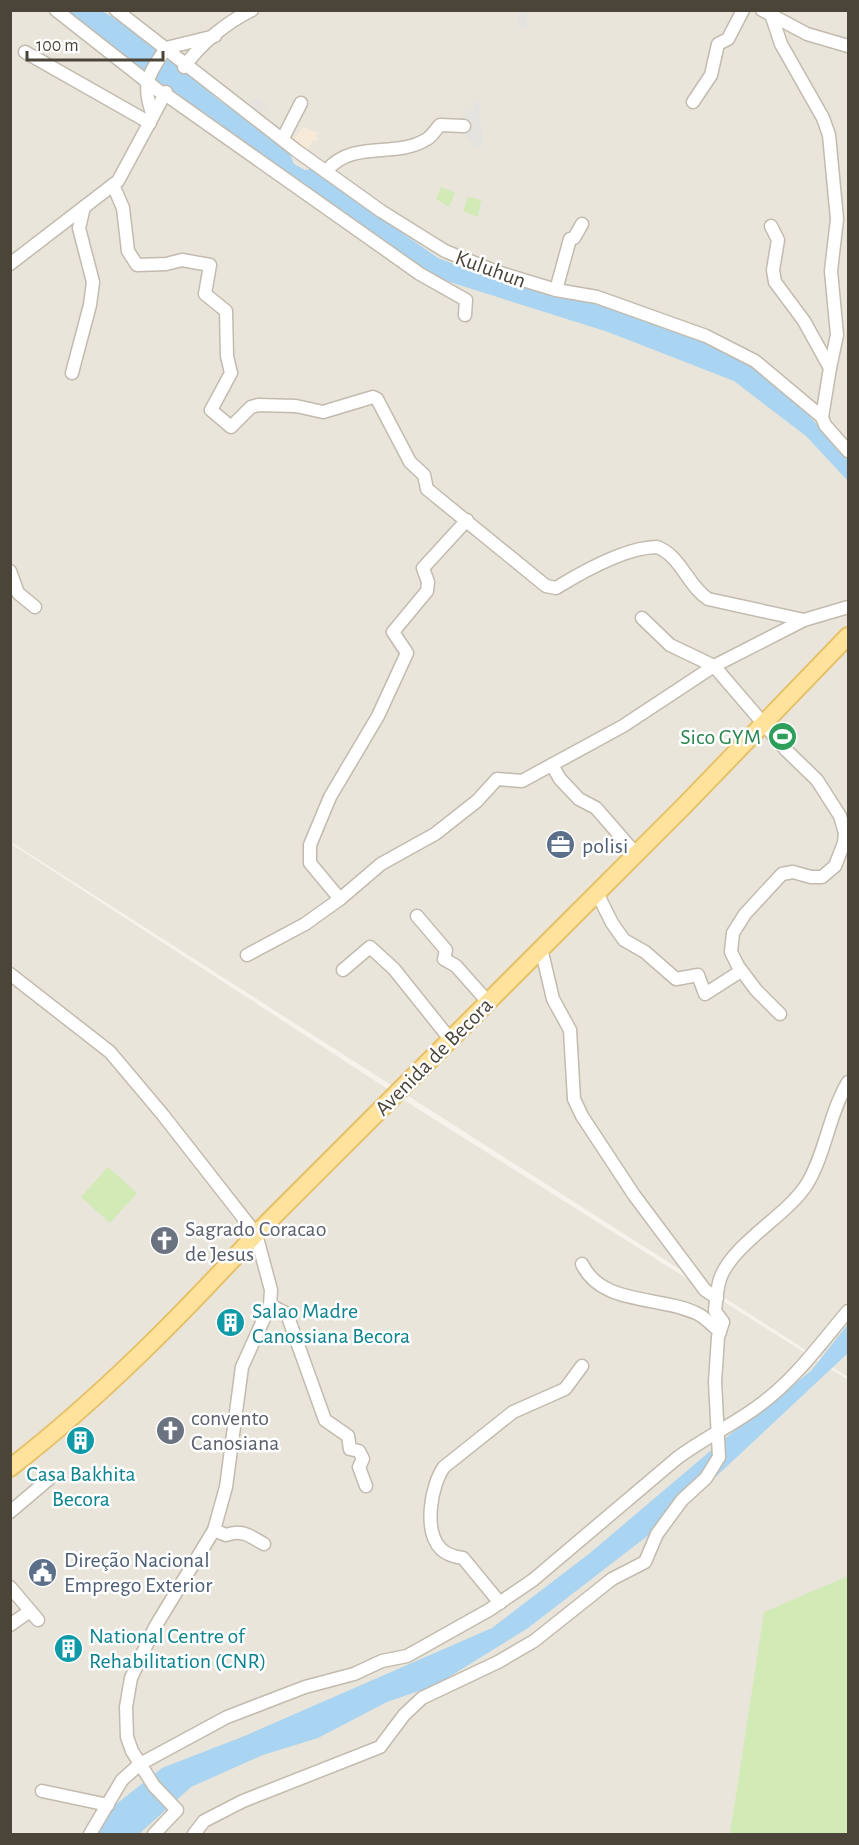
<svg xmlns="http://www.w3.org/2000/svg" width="859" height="1845" font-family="'Alegreya Sans',sans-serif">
<rect width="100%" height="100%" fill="#f6f3ec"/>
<!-- residential -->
<g fill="#eae5da">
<polygon points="10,11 848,11 848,1377 11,842"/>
<polygon points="10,843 429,1116 848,1380 848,1834 11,1834"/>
</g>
<!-- commercial -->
<polygon fill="#f7ead8" points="304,127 318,133 316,136 318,139 317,141 313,140 306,152 290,143"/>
<!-- industrial -->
<polygon fill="#e6e2dd" points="256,96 268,105 257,120 246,107"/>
<!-- green -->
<g fill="#d2eab5">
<polygon points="441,187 455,193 449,207 436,199"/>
<polygon points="468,197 481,200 478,217 463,211"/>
<polygon points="108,1167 137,1193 110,1223 81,1197"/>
<polygon points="848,1576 848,1834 730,1834 764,1612"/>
</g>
<!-- parking -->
<g fill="#e5e3e0">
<polygon points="506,11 526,11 527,29 518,27 519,12"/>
<polygon points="479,100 483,147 473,147 473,141 467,140 468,136 463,135 464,117 467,110 474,110 474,103"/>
</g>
<!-- water -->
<g fill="#a9d4f2">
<polygon points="64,11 102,11 129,27 192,71 216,98 287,147 294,164 305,170 311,169 438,258 504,283 599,305 650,320 700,338 756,367 794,400 848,457 848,481 806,436 734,381 608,332 434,277 106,45"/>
<polygon points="848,1324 848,1353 676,1514 528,1628 436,1685 387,1702 318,1738 263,1755 191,1787 139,1834 99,1834 110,1809 162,1768 242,1737 492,1628 590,1553 728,1436 811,1371"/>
</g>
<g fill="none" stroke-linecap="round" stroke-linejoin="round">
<defs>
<g id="minor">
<polyline points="56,10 164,95"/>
<polyline points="116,10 297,151 381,211 445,251 497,272 556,290 597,297 706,336 755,361 822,417"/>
<polyline points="762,10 807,34 848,46"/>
<polyline points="772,17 781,44 823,118 829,135 837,219 831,271 837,335 830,368"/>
<polyline points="25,52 150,123"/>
<path d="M184 67C200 44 227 22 252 10"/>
<polyline points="165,94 420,274 466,300 465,315"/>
<polyline points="693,102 711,75 718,44 728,39 743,10"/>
<path d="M153 116C141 82 148 76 166 48L215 36"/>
<polyline points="283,138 301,103"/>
<path d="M327 170C354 139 395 159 427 139 432 136 436 129 440 125L464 126"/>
<path d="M113 185 123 208 128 251 137 265 166 264 182 260 210 265 205 294 226 311 227 356 231 373 211 410 231 427 251 407 258 405 296 406 323 412 373 397 377 399 410 462 424 475 427 489 546 586 556 588C582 572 626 547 657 547 680 555 688 586 708 599L804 620"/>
<polyline points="771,226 778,240 773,270 775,282 804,321 830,368 822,417 825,425 848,451"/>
<polyline points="10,264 118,181 166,92"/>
<polyline points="556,290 570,239 574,238 582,224"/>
<polyline points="72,373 90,305 93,282 79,228 84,207"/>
<polyline points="10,571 18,593 35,607"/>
<polyline points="642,618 670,645 714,666 787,751 817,780 840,816 845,833 844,843 835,866 822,877 811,877 793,872 782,874 745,914 733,933 731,952 738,966 756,990 780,1014"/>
<polyline points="552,765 560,779 579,799 596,808 636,854"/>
<polyline points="597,893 612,923 624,940 645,952 676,979 698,975 705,994 741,971"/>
<polyline points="340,899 310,863 310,845 330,797 378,716 407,653 393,632 427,591 428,582 423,568 467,520"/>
<polyline points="417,916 446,950 444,959 456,966 488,1002"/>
<polyline points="541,948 553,999 570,1030 574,1099 582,1116 634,1195 705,1290 717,1298"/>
<polyline points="247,955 305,924 340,899 381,864 435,834 477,801 497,779 522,781 623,726 714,666 804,620 848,607"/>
<polyline points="343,970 370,947 394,969 450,1039"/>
<polyline points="10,974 110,1052 163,1115 256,1234 271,1290 270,1305 242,1367 226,1487 214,1530 155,1627 131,1678 126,1707 127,1737 132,1751 154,1786 177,1810 154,1834"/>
<path d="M582 1264C602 1306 660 1295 698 1314 706 1318 713 1326 720 1332"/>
<polyline points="270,1305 287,1314 325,1420 348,1436 350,1449 359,1451 363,1459 359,1467 366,1486"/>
<polyline points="10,1512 49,1479"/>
<path d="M214 1530 226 1535C242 1529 250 1536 264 1544"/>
<polyline points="10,1587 38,1620"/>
<path d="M500 1603 463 1558C455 1557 447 1555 441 1549 423 1531 431 1485 444 1467L513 1412 565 1389 582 1366"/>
<polyline points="10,1625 30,1611"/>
<polyline points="42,1791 108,1805"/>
<path d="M90 1834 122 1780 140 1764 227 1717 305 1687 354 1674 382 1661 407 1656 489 1610 533 1580 676 1459C703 1438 734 1425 761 1404 796 1378 820 1344 848 1311"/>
<path d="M194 1834 204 1821 243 1801 380 1747 404 1715 422 1698 498 1662 534 1641 612 1579 645 1562 657 1534 682 1500 706 1478 719 1457 715 1382 718 1337 723 1322 715 1311C716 1300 717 1288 720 1279 732 1244 787 1216 807 1184 826 1152 829 1114 848 1082"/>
</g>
<path id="major" d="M10 1468C100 1398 180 1317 256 1234L683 807 848 636"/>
</defs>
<!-- minor casing -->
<use href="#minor" stroke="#c2bbae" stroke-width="15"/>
<!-- major casing -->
<use href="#major" stroke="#e6c16a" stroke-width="20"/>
<!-- minor -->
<use href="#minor" stroke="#fff" stroke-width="12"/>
<!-- major -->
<use href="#major" stroke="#ffe39c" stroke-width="16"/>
</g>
<!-- icons -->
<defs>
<symbol id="stadium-disc" viewBox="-11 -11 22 22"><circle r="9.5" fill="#2e9e5b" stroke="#fff"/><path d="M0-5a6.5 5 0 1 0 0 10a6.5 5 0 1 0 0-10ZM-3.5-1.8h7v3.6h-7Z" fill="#fff"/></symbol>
<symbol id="office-disc" viewBox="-11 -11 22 22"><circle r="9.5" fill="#5c6f8a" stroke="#fff"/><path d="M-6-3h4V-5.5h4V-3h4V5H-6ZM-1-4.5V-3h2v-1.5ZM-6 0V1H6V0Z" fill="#fff"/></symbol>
<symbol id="church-disc" viewBox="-11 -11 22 22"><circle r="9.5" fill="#6b7280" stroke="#fff"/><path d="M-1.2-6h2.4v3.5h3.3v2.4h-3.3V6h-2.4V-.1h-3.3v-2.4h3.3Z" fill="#fff"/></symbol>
<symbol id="building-disc" viewBox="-11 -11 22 22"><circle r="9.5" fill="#0f9aa8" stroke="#fff"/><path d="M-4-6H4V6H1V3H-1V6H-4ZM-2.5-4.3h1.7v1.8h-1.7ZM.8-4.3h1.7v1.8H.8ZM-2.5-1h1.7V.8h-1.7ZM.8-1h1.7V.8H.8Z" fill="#fff"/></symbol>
<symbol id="civic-disc" viewBox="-11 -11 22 22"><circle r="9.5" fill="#5c6f8a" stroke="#fff"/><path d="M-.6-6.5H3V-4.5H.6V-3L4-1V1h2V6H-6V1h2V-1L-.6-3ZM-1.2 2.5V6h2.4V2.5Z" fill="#fff"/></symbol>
</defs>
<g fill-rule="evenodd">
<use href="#stadium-disc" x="766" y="720" width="33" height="33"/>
<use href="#office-disc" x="544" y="828" width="33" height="33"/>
<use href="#church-disc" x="148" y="1224" width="33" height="33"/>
<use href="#building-disc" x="214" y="1306" width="33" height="33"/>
<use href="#church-disc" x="154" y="1414" width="33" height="33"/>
<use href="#building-disc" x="64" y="1424" width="33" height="33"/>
<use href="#civic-disc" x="26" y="1556" width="33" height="33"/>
<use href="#building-disc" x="52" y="1632" width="33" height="33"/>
</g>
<g text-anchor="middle" stroke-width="5" stroke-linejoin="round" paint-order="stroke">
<!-- street labels -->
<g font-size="22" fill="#4b4439" stroke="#fff">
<text transform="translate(491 268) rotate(20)" y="8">Kuluhun</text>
<text transform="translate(433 1056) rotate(-45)" y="8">Avenida de Becora</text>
</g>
<!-- leisure labels -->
<g font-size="22" fill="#27864d" stroke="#fff" text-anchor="end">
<text x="761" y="744">Sico GYM</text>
</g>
<!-- service labels -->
<g font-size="22" fill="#4e5e75" stroke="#fff" text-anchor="start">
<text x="582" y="853">polisi</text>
<text x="64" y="1567">Direção Nacional<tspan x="64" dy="25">Emprego Exterior</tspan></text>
</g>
<!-- worship labels -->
<g font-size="22" fill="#5b616d" stroke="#fff" text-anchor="start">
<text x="185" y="1236">Sagrado Coracao<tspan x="185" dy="25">de Jesus</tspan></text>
<text x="191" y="1425">convento<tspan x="191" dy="25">Canosiana</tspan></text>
</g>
<!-- culture labels -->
<g font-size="22" fill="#0d838f" stroke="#fff" text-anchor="start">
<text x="252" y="1318">Salao Madre<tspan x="252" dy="25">Canossiana Becora</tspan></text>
<text x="81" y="1481" text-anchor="middle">Casa Bakhita<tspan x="81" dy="25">Becora</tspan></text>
<text x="89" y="1643">National Centre of<tspan x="89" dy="25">Rehabilitation (CNR)</tspan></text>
</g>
</g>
<!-- border -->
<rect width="859" height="1845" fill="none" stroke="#4b4439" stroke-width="24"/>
<!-- scale -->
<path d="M27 51v9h136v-9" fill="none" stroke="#4b4439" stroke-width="3"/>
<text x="36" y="51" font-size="18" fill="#4b4439" stroke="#ffffff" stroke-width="4.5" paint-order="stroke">100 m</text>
</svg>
